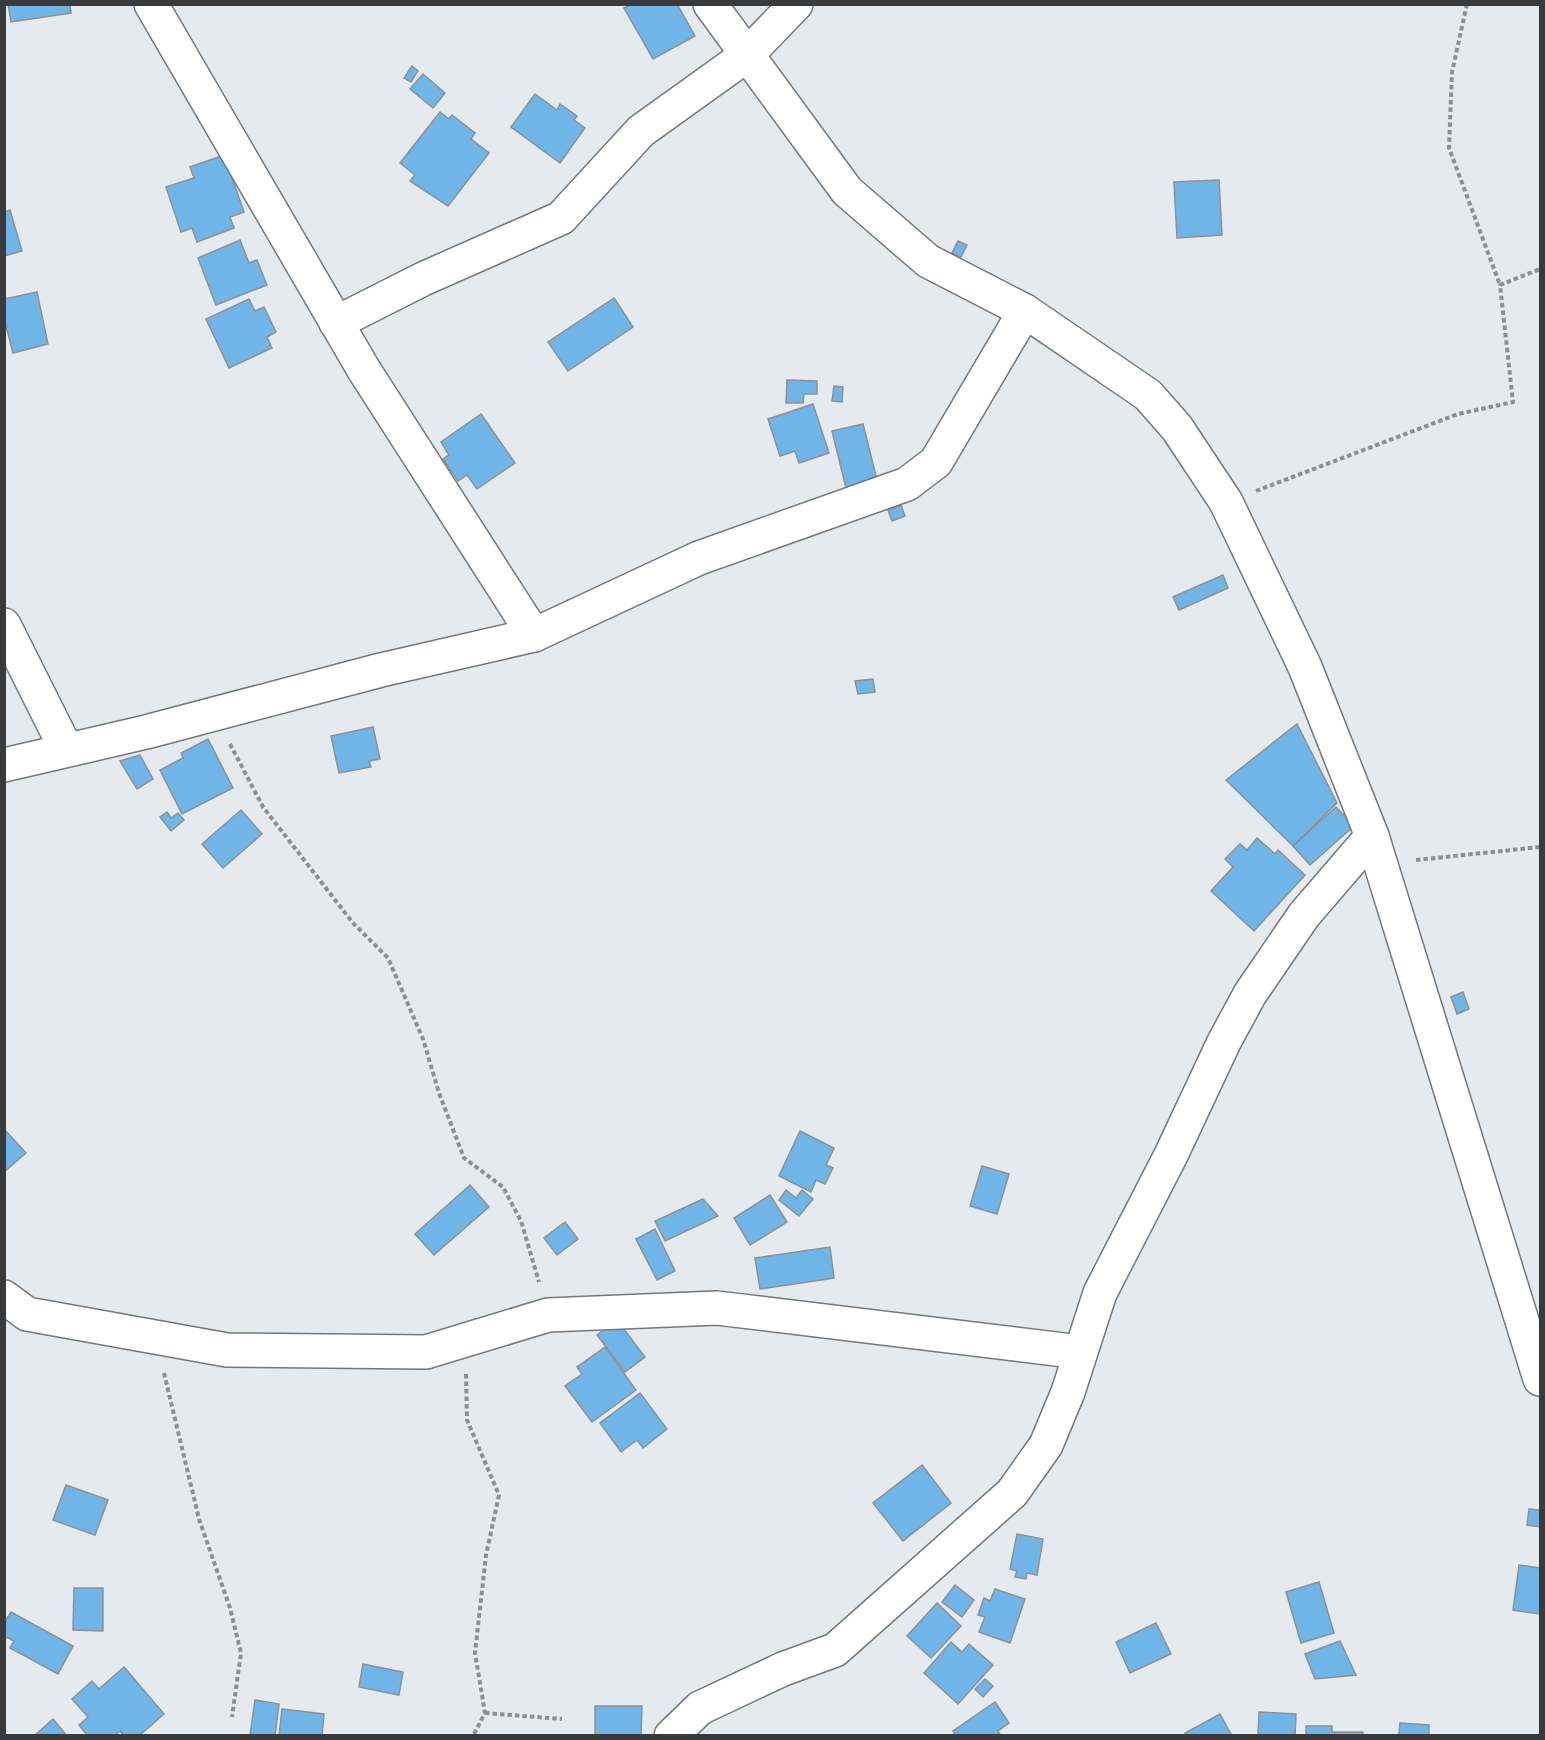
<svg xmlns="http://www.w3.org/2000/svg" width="1545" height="1740" font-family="Barlow,sans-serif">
<rect width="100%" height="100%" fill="#e4eaee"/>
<!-- building -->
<g fill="#70b5e8" stroke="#8c9196" stroke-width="1.5">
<polygon points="8,4 70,4 71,13 11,22"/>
<polygon points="631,4 677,4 695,36 653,59 624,8"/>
<polygon points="412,66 418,71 411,82 404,78"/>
<polygon points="423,74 445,93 433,108 410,89"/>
<polygon points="535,94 557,110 560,104 577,116 574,120 585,128 560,163 511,127"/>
<polygon points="440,112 449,119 452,115 475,133 471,139 489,153 448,206 410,181 415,175 400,163"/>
<polygon points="224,155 244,212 230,217 234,228 197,242 192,228 181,232 166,187 194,178 190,167"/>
<polygon points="1219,180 1222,235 1177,238 1174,182"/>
<polygon points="10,210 22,251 4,256 4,212"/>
<polygon points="240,240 249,263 257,260 267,285 216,305 198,258"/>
<polygon points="958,241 967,245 961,257 952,253"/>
<polygon points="37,292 48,344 13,353 4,318 4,299"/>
<polygon points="614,298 633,327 568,371 548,342"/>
<polygon points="249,299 255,311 264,307 276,332 267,337 272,348 229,368 206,319"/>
<polygon points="787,380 817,381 817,394 804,394 803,403 786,403"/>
<polygon points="834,386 843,387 842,402 832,401"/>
<polygon points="813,404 829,453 799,463 795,451 780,456 768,419"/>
<polygon points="481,414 515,463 477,489 467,475 458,481 443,459 449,455 441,442"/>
<polygon points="863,424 878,484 847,492 832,431"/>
<polygon points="901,505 905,516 892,521 888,510"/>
<polygon points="1223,575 1228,588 1179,610 1173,597"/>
<polygon points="873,679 875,692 858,694 855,681"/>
<polygon points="1297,724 1337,803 1293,846 1226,780"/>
<polygon points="373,727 380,759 369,761 371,767 339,773 331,736"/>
<polygon points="208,739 233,788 182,814 160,770 183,758 181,753"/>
<polygon points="140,755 153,779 137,789 120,761"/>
<polygon points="1336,807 1354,826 1310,865 1293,846"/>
<polygon points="241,810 262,834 223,868 202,844"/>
<polygon points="167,812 171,818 178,813 184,820 171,831 160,817"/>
<polygon points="1257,838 1275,854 1278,850 1305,875 1254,931 1211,891 1233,867 1225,859 1240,844 1247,850"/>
<polygon points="1463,992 1469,1009 1457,1014 1451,997"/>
<polygon points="4,1129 26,1153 4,1172"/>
<polygon points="800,1131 834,1148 826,1165 833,1168 825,1184 816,1180 811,1192 779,1176"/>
<polygon points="982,1166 1009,1174 997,1214 970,1206"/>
<polygon points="470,1185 489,1207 434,1255 415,1234"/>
<polygon points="786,1190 796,1198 802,1190 813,1199 799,1216 779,1200"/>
<polygon points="770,1195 787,1222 750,1245 734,1218"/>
<polygon points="703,1199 718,1216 665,1241 655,1221"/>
<polygon points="565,1222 578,1239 557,1255 544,1238"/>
<polygon points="655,1229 675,1271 657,1280 636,1239"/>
<polygon points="830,1247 834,1278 760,1289 755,1258"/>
<polygon points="617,1320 645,1357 625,1372 597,1335"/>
<polygon points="605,1347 636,1390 592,1422 565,1386 582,1374 577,1367"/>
<polygon points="640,1393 667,1429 643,1448 637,1440 621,1452 600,1423"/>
<polygon points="922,1465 951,1503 903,1541 873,1503"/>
<polygon points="66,1485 108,1500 95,1535 53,1520"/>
<polygon points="1529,1509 1540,1510 1540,1527 1527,1525"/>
<polygon points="1017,1534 1043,1539 1037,1575 1027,1573 1026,1579 1015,1577 1017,1571 1010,1569"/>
<polygon points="1519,1565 1540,1568 1540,1614 1513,1610"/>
<polygon points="1319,1582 1334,1633 1301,1643 1286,1592"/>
<polygon points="955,1585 974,1600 962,1617 942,1602"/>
<polygon points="74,1588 103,1588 103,1631 73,1630"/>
<polygon points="995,1589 1025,1599 1010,1643 979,1632 985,1617 978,1615 984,1598 990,1601"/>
<polygon points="937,1603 961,1626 931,1658 907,1636"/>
<polygon points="11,1612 73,1646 58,1674 10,1648 14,1641 4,1636 4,1623"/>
<polygon points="1156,1623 1171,1654 1130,1673 1116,1642"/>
<polygon points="1340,1641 1356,1675 1315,1679 1305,1654"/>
<polygon points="951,1642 962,1652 969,1644 993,1665 958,1704 924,1673"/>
<polygon points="363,1664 403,1672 399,1695 359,1687"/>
<polygon points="124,1667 164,1714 139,1736 124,1736 120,1731 114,1736 88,1736 79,1725 88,1717 72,1699 92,1681 99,1689"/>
<polygon points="985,1679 993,1686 983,1697 975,1689"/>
<polygon points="255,1700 279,1704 275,1736 250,1736"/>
<polygon points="995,1702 1009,1723 998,1731 1001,1736 956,1736 953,1731"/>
<polygon points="595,1706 642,1706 641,1736 595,1736"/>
<polygon points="282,1709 324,1714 322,1736 279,1736"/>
<polygon points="1259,1712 1296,1714 1295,1736 1258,1736"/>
<polygon points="1220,1714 1232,1736 1186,1736 1185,1733"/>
<polygon points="53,1719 67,1736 34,1736"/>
<polygon points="1400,1723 1429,1725 1429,1735 1443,1736 1395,1736 1399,1734"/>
<polygon points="1306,1726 1332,1726 1332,1732 1363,1732 1362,1736 1306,1736"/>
</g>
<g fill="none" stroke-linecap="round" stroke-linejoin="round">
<defs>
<g id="minor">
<polyline points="151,4 364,370 534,635"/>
<polyline points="710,4 847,191 928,261 1025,311 1148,395 1177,428 1226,502 1305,667 1372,836 1540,1379"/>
<polyline points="336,323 423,279 561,218 641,131 747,55 796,4"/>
<polyline points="4,625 66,749"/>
<polyline points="4,765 146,732 381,670 534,635 699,558 907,484 936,462 1025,311"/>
<polyline points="4,1297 27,1314 227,1350 426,1352 548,1315 717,1308 1080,1352"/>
<polyline points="671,1736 700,1708 783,1669 835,1650 1012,1493 1046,1445 1068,1392 1100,1293 1171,1155 1224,1042 1250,994 1304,915 1372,836"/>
</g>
</defs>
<!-- minor casing -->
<use href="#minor" stroke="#73787c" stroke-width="36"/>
<!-- path -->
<g stroke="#8b8f92" stroke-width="4" stroke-dasharray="4.5 3" stroke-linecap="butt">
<polyline points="1467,4 1452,72 1449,148 1500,285"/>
<polyline points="1256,491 1458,414 1513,402 1500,285 1540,269"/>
<polyline points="230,744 263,807 353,923 388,958 423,1039 439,1093 464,1158 503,1187 521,1221 539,1282"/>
<polyline points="1416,860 1540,847"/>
<polyline points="164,1373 199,1519 230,1608 241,1653 232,1717"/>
<polyline points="466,1374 467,1420 499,1495 486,1555 475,1653 485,1713 473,1736"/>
<polyline points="485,1713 562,1719"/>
</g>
<!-- minor -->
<use href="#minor" stroke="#fff" stroke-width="33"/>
</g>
<!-- border -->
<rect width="1545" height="1740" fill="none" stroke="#383a3c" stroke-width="12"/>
</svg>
